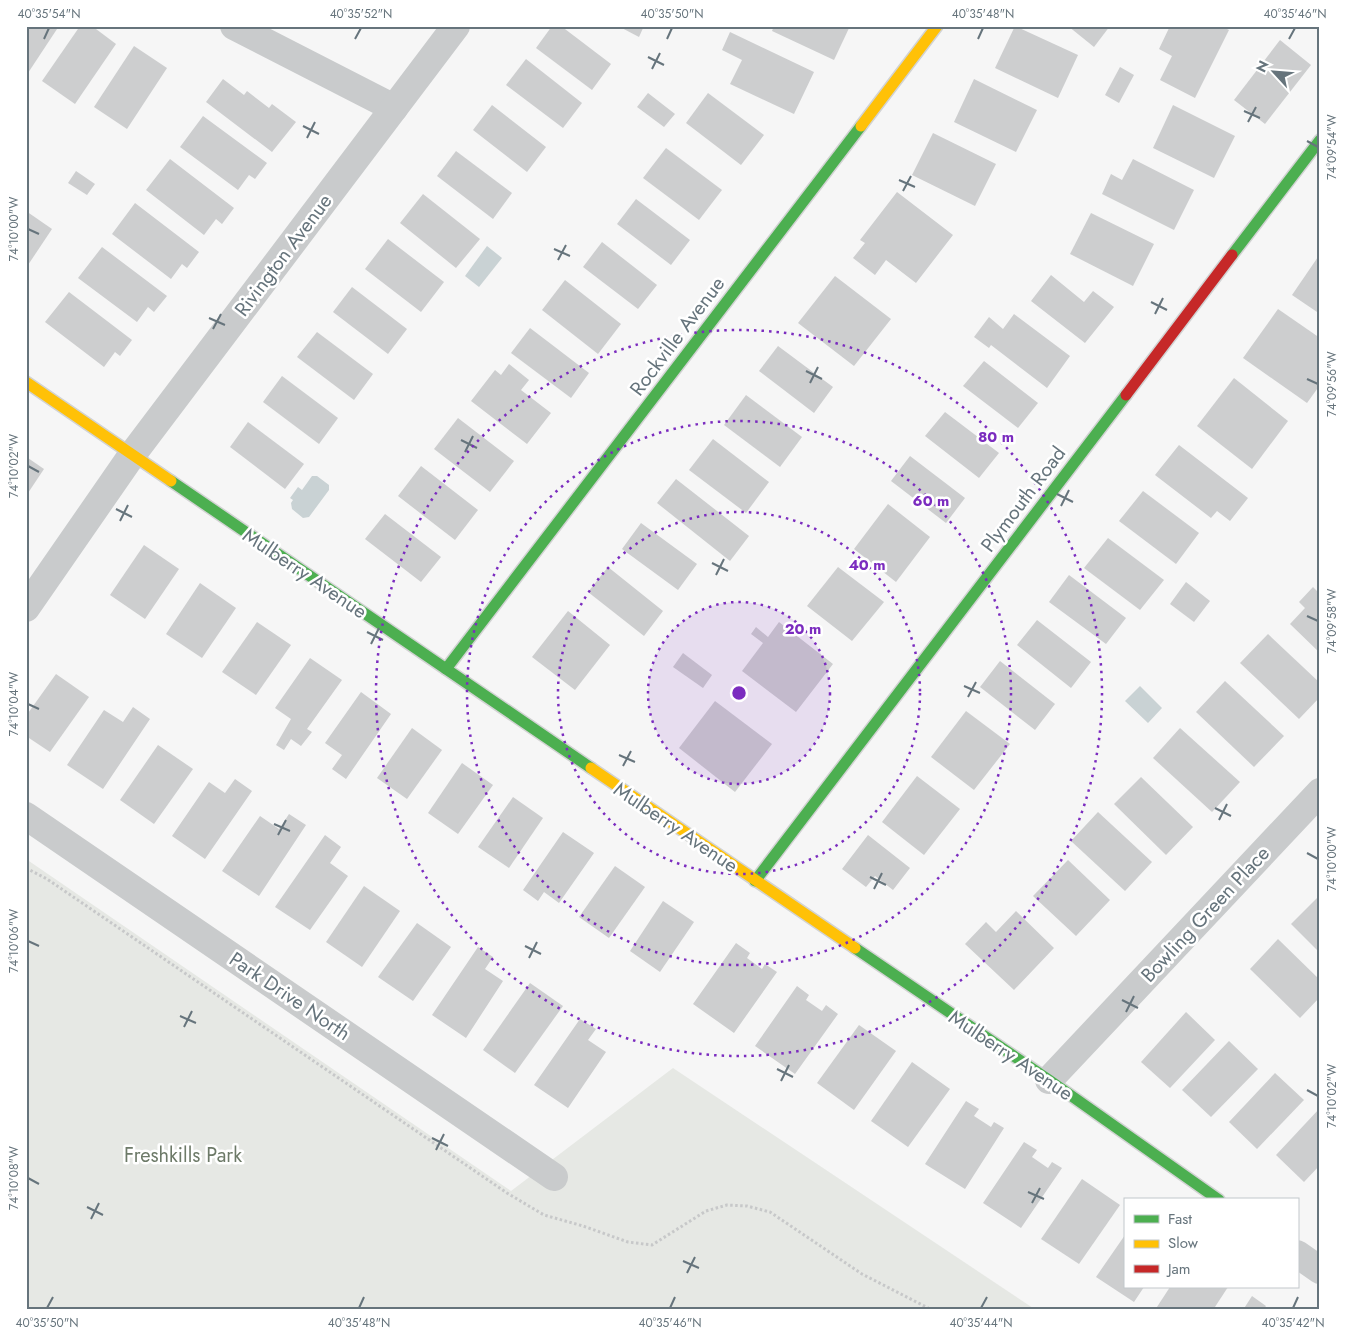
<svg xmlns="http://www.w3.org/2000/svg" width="1346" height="1336" font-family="Jost,sans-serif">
<rect width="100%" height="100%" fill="#f6f6f6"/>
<!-- green -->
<polygon fill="#e6e8e4" points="26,859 511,1191 673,1068 1036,1310 26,1310"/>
<!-- water -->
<g fill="#c9d2d4">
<polygon points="487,246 502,258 479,287 465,276"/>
<polygon points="312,476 317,476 329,485 329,490 309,517 303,518 292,509 291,503 293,500 290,498 298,487 302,490"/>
<polygon points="1140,686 1162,708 1148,723 1125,701"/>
</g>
<!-- building -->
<g fill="#cdcecf">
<polygon points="26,26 59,26 26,76"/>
<polygon points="80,26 92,26 116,44 75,104 42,81"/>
<polygon points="552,26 561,26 611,64 592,90 536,48"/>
<polygon points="618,26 644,26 639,37"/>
<polygon points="774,26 850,26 834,60 772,31"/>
<polygon points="1015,26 1078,55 1058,98 995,68"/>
<polygon points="1068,26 1110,26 1094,47"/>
<polygon points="1170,26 1221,26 1229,30 1195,98 1160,80 1172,56 1159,49"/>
<polygon points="730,32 814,72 794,114 730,84 742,60 722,50"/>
<polygon points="1280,40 1311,65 1265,124 1234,100"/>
<polygon points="134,46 167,68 127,129 94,107"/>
<polygon points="526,59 582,103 563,128 506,85"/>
<polygon points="1120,67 1134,75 1119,103 1105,95"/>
<polygon points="223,79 244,95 247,91 269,108 272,104 296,122 272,152 206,102"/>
<polygon points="974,79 1037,110 1016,152 954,122"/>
<polygon points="648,93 675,114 664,127 637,107"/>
<polygon points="708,93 764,135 741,165 686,123"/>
<polygon points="492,105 546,147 527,172 473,130"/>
<polygon points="1173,105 1235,136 1214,178 1153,148"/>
<polygon points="203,116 267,163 255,179 249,175 238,190 180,147"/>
<polygon points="933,133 996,164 975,206 912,175"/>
<polygon points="666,148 722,190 699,220 643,178"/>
<polygon points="456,151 512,193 493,219 437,176"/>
<polygon points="170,159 234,208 222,224 216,219 204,235 146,190"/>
<polygon points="1133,159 1194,190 1174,230 1102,194 1111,174 1122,180"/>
<polygon points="76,171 95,184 87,195 68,183"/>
<polygon points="897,192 953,235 916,283 886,260 875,275 853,258 865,243 860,240"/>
<polygon points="423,194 480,239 456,268 400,223"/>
<polygon points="636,199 690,240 671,265 617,224"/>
<polygon points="135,203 199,252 187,268 182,264 171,279 112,234"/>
<polygon points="26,211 52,229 26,268"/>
<polygon points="1091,213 1154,244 1133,286 1070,254"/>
<polygon points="388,239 444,282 421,312 365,269"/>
<polygon points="602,242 657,285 638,309 583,267"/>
<polygon points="102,247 167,296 154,312 148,307 137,322 78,278"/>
<polygon points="1320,254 1320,314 1292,295"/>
<polygon points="1051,275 1084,302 1093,291 1114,307 1085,343 1031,301"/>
<polygon points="835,276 891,319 854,366 798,323"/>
<polygon points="565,280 621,324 598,354 542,310"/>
<polygon points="352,287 407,329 388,354 333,312"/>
<polygon points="69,292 132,340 120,356 115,352 104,367 45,322"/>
<polygon points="1278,309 1320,338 1320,385 1307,403 1243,358"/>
<polygon points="1014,314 1070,356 1047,388 991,345 989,348 974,337 989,317 1003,329"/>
<polygon points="530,328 589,373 571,398 511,353"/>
<polygon points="317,332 373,374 354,400 297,357"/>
<polygon points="778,346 833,387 814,413 759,371"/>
<polygon points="984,361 1038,403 1018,428 963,386"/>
<polygon points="509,364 529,380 521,390 551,413 527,444 471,401 495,370 501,375"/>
<polygon points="282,376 338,418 319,444 263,402"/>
<polygon points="1234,378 1288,421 1252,469 1197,426"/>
<polygon points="746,395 802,437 780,467 724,425"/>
<polygon points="945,412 999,453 979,478 925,436"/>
<polygon points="458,418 514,461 490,492 434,449"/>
<polygon points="248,422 304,464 285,489 230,447"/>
<polygon points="713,439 769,482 746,513 689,470"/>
<polygon points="1179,445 1248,498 1230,521 1217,511 1211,518 1155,475"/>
<polygon points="910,456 965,498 946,523 891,481"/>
<polygon points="28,458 44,469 26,496 26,461"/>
<polygon points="421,466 478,510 455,540 398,496"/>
<polygon points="676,479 749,536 730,561 657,503"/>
<polygon points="1143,491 1199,533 1176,564 1119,521"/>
<polygon points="888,504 930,537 896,582 854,549"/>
<polygon points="385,514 441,557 421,582 365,539"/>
<polygon points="641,523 697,564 678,590 622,549"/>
<polygon points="1108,538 1164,580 1140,610 1084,568"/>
<polygon points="144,545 179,569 145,619 110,595"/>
<polygon points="608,567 663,611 644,636 588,592"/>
<polygon points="838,567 884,602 852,641 807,606"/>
<polygon points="1069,575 1126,618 1106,644 1049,602"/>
<polygon points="1186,582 1210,601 1194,622 1170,604"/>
<polygon points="200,583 236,608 202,658 166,634"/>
<polygon points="1313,587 1320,594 1320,653 1290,624 1305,608 1299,602"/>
<polygon points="568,611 610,645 575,690 532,657"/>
<polygon points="1037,620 1091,662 1071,688 1017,645"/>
<polygon points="257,622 291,645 256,695 222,672"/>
<polygon points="779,622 833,664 796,712 742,671 763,643 751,634 756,627 768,637"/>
<polygon points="1268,634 1320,683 1320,697 1299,719 1240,663"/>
<polygon points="683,653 712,675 703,688 673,667"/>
<polygon points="310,658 342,680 307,729 312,732 301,746 291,739 284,750 276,745 291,719 275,708"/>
<polygon points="1000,661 1055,704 1035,730 980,687"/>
<polygon points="56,674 89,697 50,752 26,736 26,716"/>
<polygon points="1225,681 1284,736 1254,767 1196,712"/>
<polygon points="361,692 391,714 346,779 332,769 342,755 325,743"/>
<polygon points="715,701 772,744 735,792 679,748"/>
<polygon points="133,707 150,719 103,789 67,765 104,710 123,722"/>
<polygon points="966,711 1010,744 974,790 931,757"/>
<polygon points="412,728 442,750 407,799 377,778"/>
<polygon points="1180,728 1240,782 1212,812 1153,758"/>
<polygon points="158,745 193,769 154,824 120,800"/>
<polygon points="462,763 493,785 458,834 428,813"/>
<polygon points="917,776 960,809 924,855 882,822"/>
<polygon points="1141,777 1193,827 1166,855 1114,804"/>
<polygon points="235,779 252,791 205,859 172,836 209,782 225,793"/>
<polygon points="513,797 543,818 509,868 478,847"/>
<polygon points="1098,812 1152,862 1125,891 1071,841"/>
<polygon points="289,814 306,825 259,896 222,871 260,816 279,829"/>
<polygon points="563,832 594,853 559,903 544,892 538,901 523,890"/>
<polygon points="325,835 341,847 330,863 348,876 310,930 275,907"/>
<polygon points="868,835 910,868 893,890 875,876 866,887 842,869"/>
<polygon points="1068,860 1110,900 1076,936 1033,896"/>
<polygon points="615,866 645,887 609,938 579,917"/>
<polygon points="364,886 400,911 362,967 326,942"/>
<polygon points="1320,895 1320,953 1291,924"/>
<polygon points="663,901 694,922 660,972 630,951"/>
<polygon points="1016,911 1054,948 1014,990 965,944 986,922 996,932"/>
<polygon points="417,923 451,947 413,1001 378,977"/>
<polygon points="1278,939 1320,980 1320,997 1300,1018 1250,969"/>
<polygon points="736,943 750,953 747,958 762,969 765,964 777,972 734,1033 693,1004"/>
<polygon points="478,947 493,957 485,969 503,981 466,1038 432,1015"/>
<polygon points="530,983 563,1006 515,1073 483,1050"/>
<polygon points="797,986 809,995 806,1000 822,1011 826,1005 838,1014 795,1074 755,1046"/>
<polygon points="1186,1012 1215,1040 1170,1088 1141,1062"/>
<polygon points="580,1019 596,1029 588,1040 606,1052 568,1108 534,1085"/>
<polygon points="859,1025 896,1051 854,1110 817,1083"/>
<polygon points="1229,1041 1258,1069 1211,1117 1182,1090"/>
<polygon points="912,1062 950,1089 908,1147 871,1121"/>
<polygon points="1275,1073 1304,1100 1257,1149 1229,1122"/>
<polygon points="966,1101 979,1109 974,1116 991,1127 994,1122 1004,1128 965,1189 925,1164"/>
<polygon points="1320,1108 1320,1165 1304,1182 1276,1155"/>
<polygon points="1024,1142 1037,1150 1032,1157 1048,1168 1052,1162 1062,1168 1021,1228 983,1203"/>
<polygon points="1082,1179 1120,1205 1079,1264 1041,1239"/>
<polygon points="1125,1235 1125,1287 1144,1287 1134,1302 1096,1277"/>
<polygon points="1170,1287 1228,1287 1213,1310 1155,1310"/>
<polygon points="1252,1296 1266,1306 1263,1310 1243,1310"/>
</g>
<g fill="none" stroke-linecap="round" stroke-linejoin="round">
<defs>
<g id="fast">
<polyline points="1232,255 1320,140"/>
<polyline points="171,481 591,768"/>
<polyline points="446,669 861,126"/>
<polyline points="755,881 1126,395"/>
<polyline points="855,948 1049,1080 1219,1200"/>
</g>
<g id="slow">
<polyline points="861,126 937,26"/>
<polyline points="26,382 171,481"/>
<polyline points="591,768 855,948"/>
</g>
<polyline id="jam" points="1126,395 1232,255"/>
</defs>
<!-- fast casing -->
<use href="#fast" stroke="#d2d3d3" stroke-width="14"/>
<!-- slow casing -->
<use href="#slow" stroke="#d2d3d3" stroke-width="14"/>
<!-- jam casing -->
<use href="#jam" stroke="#d2d3d3" stroke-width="14"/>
<!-- path -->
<polyline stroke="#c7c8c9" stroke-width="3" stroke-dasharray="2.5 2.5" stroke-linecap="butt" points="26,868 47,879 507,1193 544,1215 583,1226 628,1242 652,1245 706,1211 727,1205 747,1206 770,1212 862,1274 932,1310"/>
<!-- street -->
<g stroke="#c9cbcc" stroke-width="28">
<polyline points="234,26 394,108"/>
<polyline points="26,608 132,455 456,26"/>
<polyline points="26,816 554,1177"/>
<polyline points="1049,1080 1320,792"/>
<polyline points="1297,1254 1320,1270"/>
</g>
<!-- fast -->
<use href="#fast" stroke="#4caf50" stroke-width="11"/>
<!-- slow -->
<use href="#slow" stroke="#ffc107" stroke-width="11"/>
<!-- jam -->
<use href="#jam" stroke="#c62828" stroke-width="11"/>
</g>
<!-- ticks -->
<path fill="none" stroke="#66747c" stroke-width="2" d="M44 39 49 28M355 39 361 28M667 39 672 28M978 39 983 28M1289 39 1295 28M648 57 664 65M652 69 660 53M1244 111 1260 118M1248 122 1256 107M303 126 319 134M307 138 315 122M1307 141 1318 147M899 180 915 187M903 191 911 176M28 229 39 234M554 249 570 256M558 260 566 245M1151 302 1167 310M1155 314 1163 298M209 318 225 325M213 329 221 314M806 371 822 379M1307 379 1318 384M810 383 818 367M461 440 477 448M465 452 473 436M28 466 39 472M1057 494 1073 502M1061 506 1069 490M116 509 132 517M120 521 128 505M712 563 728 571M716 575 724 559M1307 616 1318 621M367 632 383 640M371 644 379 628M964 686 980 693M968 697 976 682M28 704 39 709M619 755 635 762M623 766 631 751M1215 808 1231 816M1219 820 1227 804M274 824 290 831M278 835 286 820M1307 853 1318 859M870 877 886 885M874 889 882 873M28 941 39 946M525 946 541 954M529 958 537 942M1122 1000 1138 1008M1126 1012 1134 996M180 1016 196 1023M184 1027 192 1011M777 1069 793 1077M781 1081 789 1065M1307 1090 1318 1096M432 1138 448 1146M436 1150 444 1134M28 1178 39 1184M1028 1192 1044 1199M1032 1203 1040 1188M87 1207 103 1215M91 1219 99 1203M683 1261 699 1268M687 1273 695 1257M47 1308 53 1297M359 1308 364 1297M670 1308 675 1297M981 1308 987 1297M1293 1308 1298 1297"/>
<!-- distance rings -->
<circle cx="739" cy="693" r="91" fill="#7b2cbf" fill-opacity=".12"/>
<g fill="none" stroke="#7b2cbf" stroke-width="2.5" stroke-dasharray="2.5 5">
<circle cx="739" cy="693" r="91"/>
<circle cx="739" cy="693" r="181"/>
<circle cx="739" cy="693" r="272"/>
<circle cx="739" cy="693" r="363"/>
</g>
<g text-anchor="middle" stroke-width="5" stroke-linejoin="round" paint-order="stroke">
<!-- street labels -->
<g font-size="20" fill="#66747c" stroke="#fff">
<text transform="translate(283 255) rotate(-53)" y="7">Rivington Avenue</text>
<text transform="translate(677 336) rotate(-53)" y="7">Rockville Avenue</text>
<text transform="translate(1023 499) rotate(-53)" y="7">Plymouth Road</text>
<text transform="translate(305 573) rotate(34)" y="7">Mulberry Avenue</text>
<text transform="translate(676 827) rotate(34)" y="7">Mulberry Avenue</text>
<text transform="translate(1205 914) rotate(-47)" y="7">Bowling Green Place</text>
<text transform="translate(290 996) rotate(34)" y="7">Park Drive North</text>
<text transform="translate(1011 1055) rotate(34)" y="7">Mulberry Avenue</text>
</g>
<!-- park labels -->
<g font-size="20" fill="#6d7a68" stroke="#fff">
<text x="183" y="1162">Freshkills Park</text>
</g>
</g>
<circle cx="739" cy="693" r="8" fill="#7b2cbf" stroke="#fff" stroke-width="2.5"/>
<g font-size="15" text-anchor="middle" font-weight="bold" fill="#7b2cbf" stroke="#fff" stroke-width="5" stroke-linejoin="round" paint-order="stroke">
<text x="996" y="442">80 m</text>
<text x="931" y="506">60 m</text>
<text x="867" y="570">40 m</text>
<text x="803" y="634">20 m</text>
</g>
<!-- border -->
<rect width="1346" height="1336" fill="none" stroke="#ffffff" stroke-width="55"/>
<!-- legend -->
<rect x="1124" y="1198" width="175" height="90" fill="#ffffff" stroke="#c2c7cb"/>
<rect x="1134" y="1215" width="25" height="8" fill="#4caf50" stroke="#c2c7cb"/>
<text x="1168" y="1224" font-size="15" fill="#66747c">Fast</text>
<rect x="1134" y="1240" width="25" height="8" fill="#ffc107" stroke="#c2c7cb"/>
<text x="1168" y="1248" font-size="15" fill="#66747c">Slow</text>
<rect x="1134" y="1265" width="25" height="8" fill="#c62828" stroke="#c2c7cb"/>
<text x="1168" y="1274" font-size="15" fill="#66747c">Jam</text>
<!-- north arrow -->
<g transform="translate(1274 72) rotate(296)" stroke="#ffffff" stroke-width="4" paint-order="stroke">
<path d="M0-4L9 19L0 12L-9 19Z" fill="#66747c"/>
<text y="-8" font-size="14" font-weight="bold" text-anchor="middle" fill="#66747c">N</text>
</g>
<rect x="28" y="28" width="1290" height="1280" fill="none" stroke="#66747c" stroke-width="2"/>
<g font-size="12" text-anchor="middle" fill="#66747c">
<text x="49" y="18">40°35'54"N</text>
<text x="361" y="18">40°35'52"N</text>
<text x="672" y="18">40°35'50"N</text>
<text x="983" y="18">40°35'48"N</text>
<text x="1295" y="18">40°35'46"N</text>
<text transform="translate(1332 147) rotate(-90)" y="4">74°09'54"W</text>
<text transform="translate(14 229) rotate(-90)" y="4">74°10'00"W</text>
<text transform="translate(1332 384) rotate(-90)" y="4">74°09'56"W</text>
<text transform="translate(14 466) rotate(-90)" y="4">74°10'02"W</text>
<text transform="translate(1332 621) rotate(-90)" y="4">74°09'58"W</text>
<text transform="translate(14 704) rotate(-90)" y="4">74°10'04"W</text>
<text transform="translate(1332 859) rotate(-90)" y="4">74°10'00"W</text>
<text transform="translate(14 941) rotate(-90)" y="4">74°10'06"W</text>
<text transform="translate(1332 1096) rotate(-90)" y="4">74°10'02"W</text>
<text transform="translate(14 1178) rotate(-90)" y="4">74°10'08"W</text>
<text x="47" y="1327">40°35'50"N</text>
<text x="359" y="1327">40°35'48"N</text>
<text x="670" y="1327">40°35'46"N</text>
<text x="981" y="1327">40°35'44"N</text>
<text x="1293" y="1327">40°35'42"N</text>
</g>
</svg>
